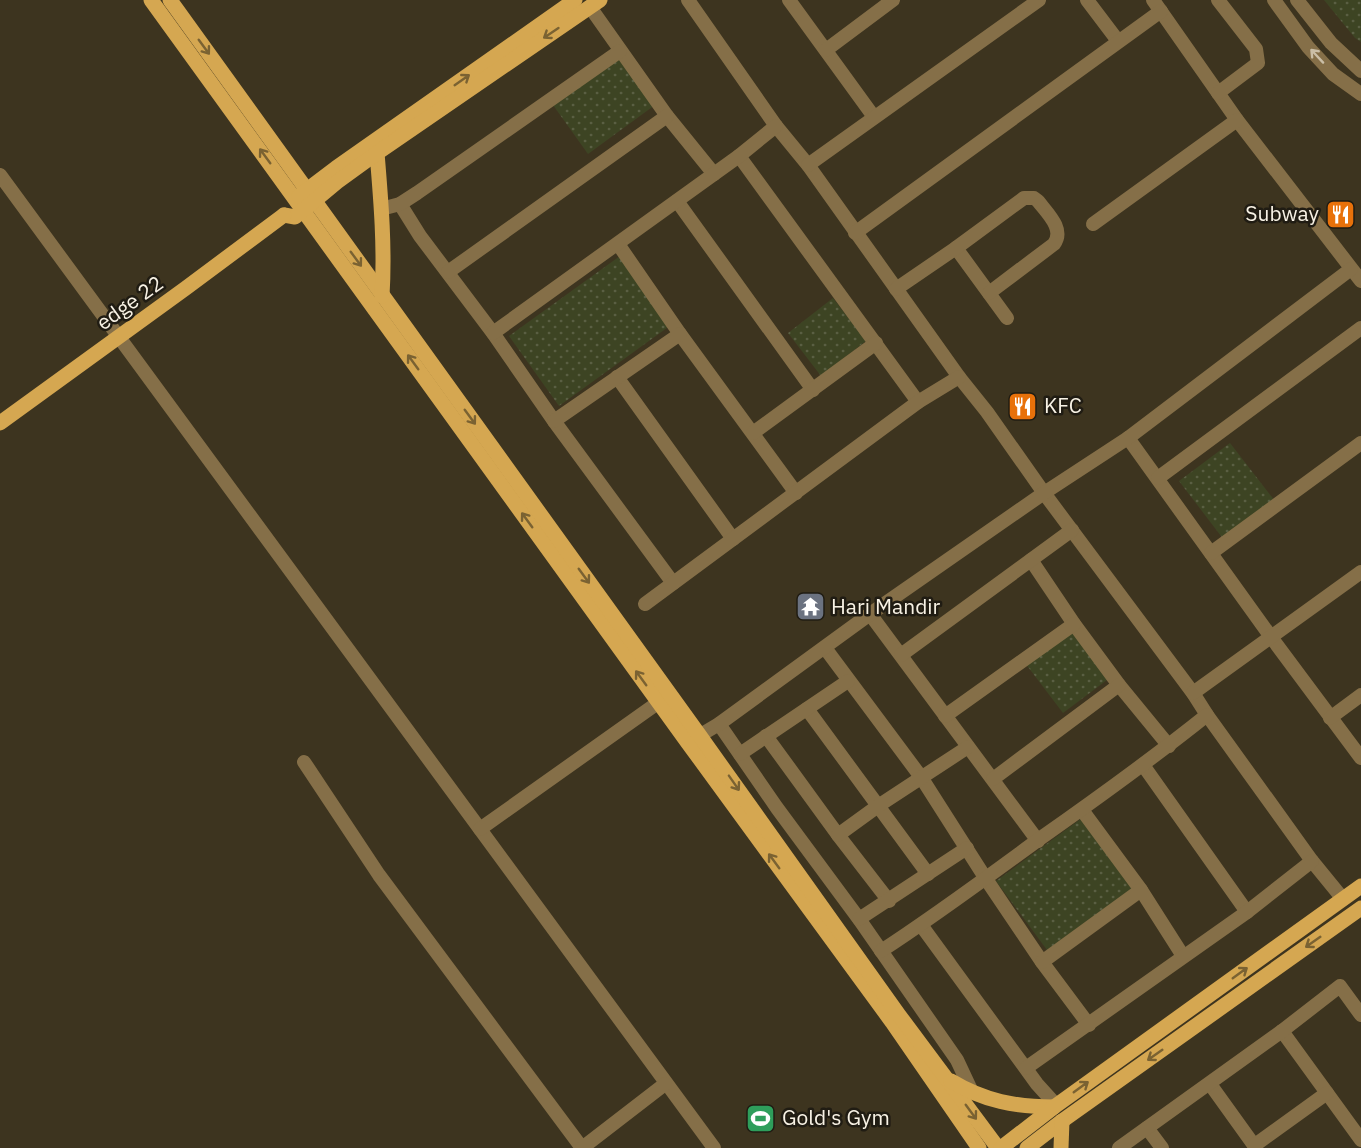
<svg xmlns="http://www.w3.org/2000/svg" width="1361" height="1148" font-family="'IBM Plex Sans',sans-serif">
<defs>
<pattern id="grass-dots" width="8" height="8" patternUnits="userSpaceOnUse" patternTransform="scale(1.5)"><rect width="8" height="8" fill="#3d4423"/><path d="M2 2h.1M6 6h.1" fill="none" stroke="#5a5f43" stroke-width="1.8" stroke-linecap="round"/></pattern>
</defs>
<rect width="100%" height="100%" fill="#3d341f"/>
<!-- grass -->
<g fill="url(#grass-dots)">
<polygon points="1324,0 1361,0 1361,42 1355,38"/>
<polygon points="619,57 655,105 588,154 553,105"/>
<polygon points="620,256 671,325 559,406 509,336"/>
<polygon points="833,298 866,341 821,376 788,333"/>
<polygon points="1230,443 1275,501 1224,540 1179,481"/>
<polygon points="1074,627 1111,677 1063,713 1025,663"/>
<polygon points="1082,818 1133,888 1047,950 996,881"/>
</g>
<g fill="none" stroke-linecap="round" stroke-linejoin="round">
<!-- minor -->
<g stroke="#856f48" stroke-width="14">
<polyline points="688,0 776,126 808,165 959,377 987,412 1044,493 1193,693 1207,715 1312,861 1343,899"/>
<polyline points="789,0 874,117"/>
<polyline points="1087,0 1118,41"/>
<polyline points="1153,0 1237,120 1361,281"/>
<polyline points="1218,0 1256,49 1258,63 1218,93"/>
<polyline points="1274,0 1308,47 1333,74 1361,94"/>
<polyline points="1297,0 1331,43 1361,71"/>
<polyline points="590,7 667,116 714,174"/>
<polyline points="826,50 893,0"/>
<polyline points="739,156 918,402"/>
<polyline points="808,165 1039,0"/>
<polyline points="0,175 714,1148"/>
<polyline points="677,201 813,390"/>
<polyline points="400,204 420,236 493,333 554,421 673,583"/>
<polyline points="381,209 400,204 417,193 620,51"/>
<polyline points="1093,224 1237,120"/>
<polyline points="855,233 1161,11"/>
<polyline points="618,244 680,334 796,493"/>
<polyline points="956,248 1007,318"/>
<polyline points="448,272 667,116"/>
<path d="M896 289 956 248 1024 198H1034L1038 201C1047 213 1065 229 1054 244L989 293"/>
<polyline points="493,333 739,156 776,126"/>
<polyline points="617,377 733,539"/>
<polyline points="554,421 680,334"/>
<polyline points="753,433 876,343"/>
<polyline points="1128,438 1271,637 1361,758"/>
<polyline points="1158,478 1361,328"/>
<polyline points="1211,553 1361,443"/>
<polyline points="1031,560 1074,624 1119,685 1169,746"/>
<polyline points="645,604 918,402 959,377"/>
<polyline points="870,614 1038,841"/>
<polyline points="825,648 921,777 986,879 1042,962 1089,1025"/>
<polyline points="901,655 1072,530"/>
<polyline points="1193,693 1361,572"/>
<polyline points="807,709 928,874"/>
<polyline points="945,716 1074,624"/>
<polyline points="1330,718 1361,695"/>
<polyline points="719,724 777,808 859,919 957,1060 972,1092"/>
<polyline points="766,736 838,835 889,901"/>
<polyline points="692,740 719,724 870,614 1044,493 1128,438 1351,269"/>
<polyline points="740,754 848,681"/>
<polyline points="304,762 379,875 582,1148"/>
<polyline points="1143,765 1247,912"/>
<polyline points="993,779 1119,685"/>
<polyline points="1082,810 1141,890 1183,956"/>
<polyline points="480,829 659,702"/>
<polyline points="838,835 878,806 968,747"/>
<polyline points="859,919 967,848"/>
<polyline points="921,925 1037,1084 1056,1105"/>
<path d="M881 951C935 916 986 878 1038 840 1095 800 1152 759 1207 715"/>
<polyline points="1042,962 1141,890"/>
<polyline points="1282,1031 1361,1140"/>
<polyline points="1026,1068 1247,912 1312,861"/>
<polyline points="1210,1084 1256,1148"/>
<polyline points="1147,1128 1162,1148"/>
<polyline points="1255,1145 1327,1093"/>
<polyline points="582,1148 665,1084"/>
<polyline points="1119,1148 1282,1031 1340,986 1361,1015"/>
</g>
<!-- major -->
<g stroke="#d5a751" stroke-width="15">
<polyline points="151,0 688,743 892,1022 979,1148"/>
<polyline points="170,0 700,736 899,1015 998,1148"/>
<path d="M377 153C381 201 385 248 382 296"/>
<polyline points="299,196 336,168 575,0"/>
<polyline points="284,215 295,217 337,182 377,153 600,0"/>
<polyline points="0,423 186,288 284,215"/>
<path d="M951 1081C984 1101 1016 1107 1054 1107"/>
<polyline points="1001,1148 1054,1107 1361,886"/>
<polyline points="1027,1148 1062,1121 1361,908"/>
<polyline points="1061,1148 1062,1121"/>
</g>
</g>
<!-- one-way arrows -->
<defs><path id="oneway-shaft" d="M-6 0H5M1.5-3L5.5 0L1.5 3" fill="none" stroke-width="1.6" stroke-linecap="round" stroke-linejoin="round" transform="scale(1.5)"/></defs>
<g stroke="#7a6232">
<use href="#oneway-shaft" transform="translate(551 33) rotate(146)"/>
<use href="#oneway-shaft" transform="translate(204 47) rotate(54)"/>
<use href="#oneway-shaft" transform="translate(462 80) rotate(-35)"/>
<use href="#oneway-shaft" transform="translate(265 156) rotate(-126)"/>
<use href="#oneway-shaft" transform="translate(356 259) rotate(54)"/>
<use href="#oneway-shaft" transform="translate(413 362) rotate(-126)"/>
<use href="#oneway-shaft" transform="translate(470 417) rotate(54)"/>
<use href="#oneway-shaft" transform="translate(527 520) rotate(-126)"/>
<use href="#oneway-shaft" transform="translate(584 576) rotate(54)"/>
<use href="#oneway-shaft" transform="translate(641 678) rotate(-126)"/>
<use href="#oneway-shaft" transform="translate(734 783) rotate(55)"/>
<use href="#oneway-shaft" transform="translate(774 861) rotate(-126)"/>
<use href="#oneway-shaft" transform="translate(1313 942) rotate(145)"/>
<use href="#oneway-shaft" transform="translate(1240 973) rotate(-36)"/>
<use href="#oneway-shaft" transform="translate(1155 1055) rotate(145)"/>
<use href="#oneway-shaft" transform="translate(1081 1087) rotate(-36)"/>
<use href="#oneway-shaft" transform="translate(971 1112) rotate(54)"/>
</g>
<use stroke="#cabea6" href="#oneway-shaft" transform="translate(1317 56) rotate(-133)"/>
<!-- icons -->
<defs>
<symbol id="restaurant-square" viewBox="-11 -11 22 22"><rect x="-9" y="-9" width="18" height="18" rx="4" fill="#e8710a" stroke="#201c13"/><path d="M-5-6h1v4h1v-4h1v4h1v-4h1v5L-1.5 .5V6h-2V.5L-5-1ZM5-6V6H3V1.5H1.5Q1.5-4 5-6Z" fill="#fff"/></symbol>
<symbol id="temple-square" viewBox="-11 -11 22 22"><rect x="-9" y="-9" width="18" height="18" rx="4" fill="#6b7280" stroke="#201c13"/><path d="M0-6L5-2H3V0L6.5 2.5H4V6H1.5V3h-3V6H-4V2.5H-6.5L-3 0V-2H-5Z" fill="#fff"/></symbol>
<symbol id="stadium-square" viewBox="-11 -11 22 22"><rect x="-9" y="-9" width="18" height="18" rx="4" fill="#2e9e5b" stroke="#201c13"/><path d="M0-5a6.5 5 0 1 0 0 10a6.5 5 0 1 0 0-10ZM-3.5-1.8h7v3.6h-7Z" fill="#fff"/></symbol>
</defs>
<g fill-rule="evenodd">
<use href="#restaurant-square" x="1324" y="198" width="33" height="33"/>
<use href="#restaurant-square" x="1006" y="390" width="33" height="33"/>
<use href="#temple-square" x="794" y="590" width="33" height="33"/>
<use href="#stadium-square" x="744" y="1102" width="33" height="33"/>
</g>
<g text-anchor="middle" stroke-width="5" stroke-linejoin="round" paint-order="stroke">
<!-- poi labels -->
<g font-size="21" fill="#f8f2e5" stroke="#201c13" text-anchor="start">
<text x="1319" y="221" text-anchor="end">Subway</text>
<text x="1044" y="413">KFC</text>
<text x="831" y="614">Hari Mandir</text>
<text x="782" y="1125">Gold's Gym</text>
</g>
<!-- street labels -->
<g font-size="21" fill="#f8f2e5" stroke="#201c13">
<text transform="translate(130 303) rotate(-36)" y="7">edge 22</text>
</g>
</g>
</svg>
